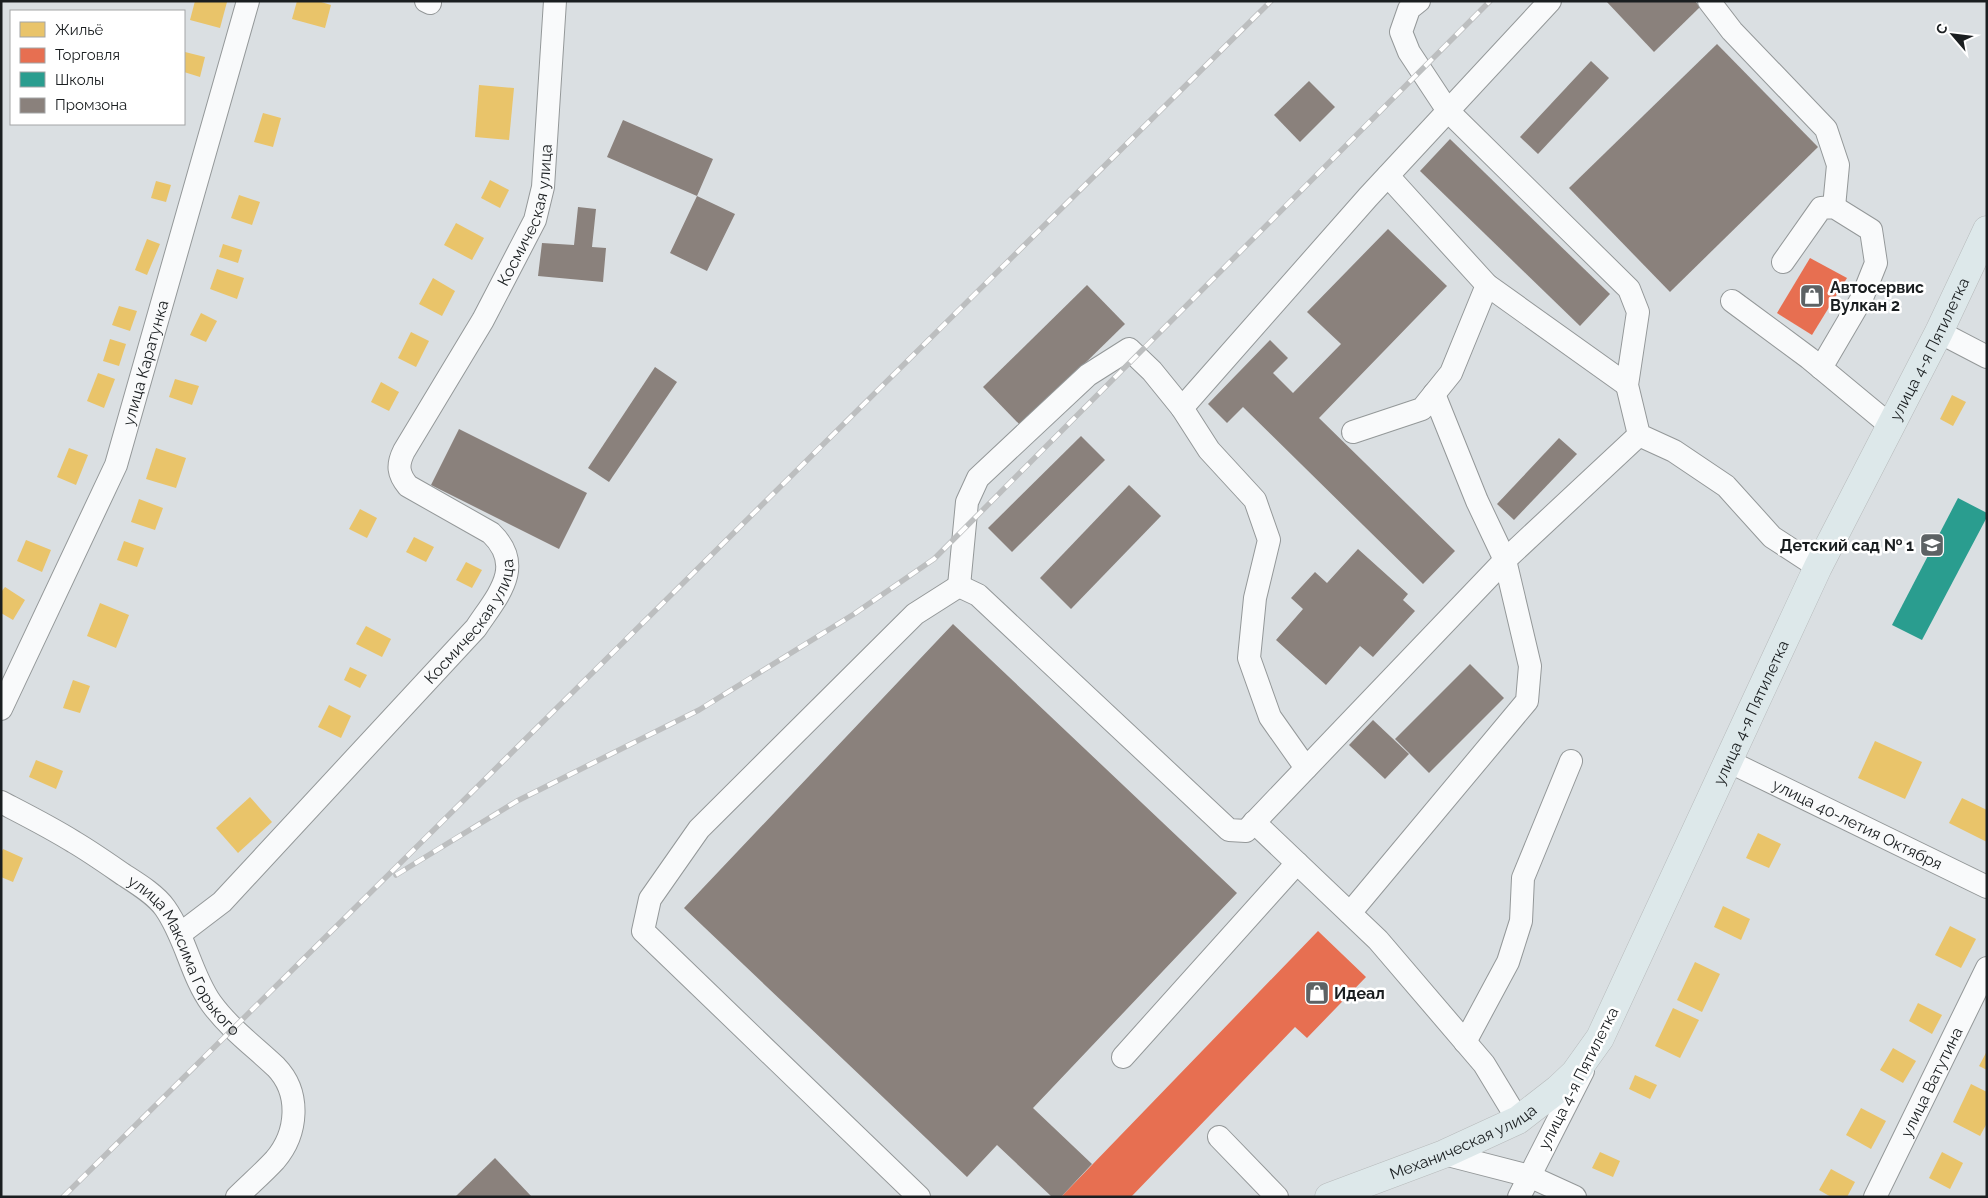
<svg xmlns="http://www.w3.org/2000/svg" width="1988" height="1198" font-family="Raleway,sans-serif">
<rect width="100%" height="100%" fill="#dadfe2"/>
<!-- homes -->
<g fill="#e9c46a">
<polygon points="195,1 227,2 220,28 190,20"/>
<polygon points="297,1 318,1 331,5 325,28 292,19"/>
<polygon points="185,52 205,57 200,77 184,72"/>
<polygon points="479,85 514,88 509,140 475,137"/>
<polygon points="263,113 281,118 273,147 254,142"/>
<polygon points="490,180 509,190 500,208 481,198"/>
<polygon points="156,181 171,185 166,202 151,198"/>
<polygon points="239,195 260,202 252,225 231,218"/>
<polygon points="456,223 484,238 472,260 444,245"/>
<polygon points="147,239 160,244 147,275 135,270"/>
<polygon points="223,244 242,250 238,263 219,257"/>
<polygon points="217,269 244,278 237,299 210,289"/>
<polygon points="433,278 455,291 442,316 419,304"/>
<polygon points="119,306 137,311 130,331 112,325"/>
<polygon points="201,313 217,321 206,342 190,335"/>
<polygon points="411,332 429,341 416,367 398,358"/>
<polygon points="110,339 126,344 119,366 103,361"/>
<polygon points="98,373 115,379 104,408 87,401"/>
<polygon points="175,379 199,386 192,405 169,397"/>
<polygon points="381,382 399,392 389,411 371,402"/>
<polygon points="1952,395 1966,402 1953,426 1940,419"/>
<polygon points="69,448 88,455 76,485 57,477"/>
<polygon points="156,448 186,458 176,488 146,479"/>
<polygon points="139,499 163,508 155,530 131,522"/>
<polygon points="360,509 377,518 367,538 349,529"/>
<polygon points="414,537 434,547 426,562 406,552"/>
<polygon points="26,540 51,550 42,572 17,561"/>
<polygon points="124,541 144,548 137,567 117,560"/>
<polygon points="466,562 482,570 472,588 456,580"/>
<polygon points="5,587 25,600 13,620 1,613 1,592"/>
<polygon points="100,603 129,615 116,648 87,636"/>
<polygon points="366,626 391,639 382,657 356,644"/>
<polygon points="350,667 367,675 360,688 344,680"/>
<polygon points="73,680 90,686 80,713 63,708"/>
<polygon points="329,705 351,716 341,738 318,727"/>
<polygon points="1875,741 1922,762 1905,799 1858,778"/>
<polygon points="36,760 63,771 56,789 29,777"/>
<polygon points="250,797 272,822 238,853 216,828"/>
<polygon points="1962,798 1987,810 1987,842 1949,823"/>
<polygon points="1758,833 1781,844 1769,868 1746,858"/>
<polygon points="3,849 23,858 13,882 1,877 1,853"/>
<polygon points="1723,906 1750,919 1741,940 1714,927"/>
<polygon points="1950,926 1976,939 1961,968 1935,955"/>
<polygon points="1695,962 1720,974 1702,1012 1677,1000"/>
<polygon points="1918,1003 1942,1015 1932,1034 1909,1021"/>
<polygon points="1673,1008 1699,1020 1680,1058 1655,1046"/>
<polygon points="1893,1048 1916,1061 1903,1083 1880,1070"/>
<polygon points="1987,1051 1987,1070 1979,1066"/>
<polygon points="1635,1075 1657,1085 1650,1099 1629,1089"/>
<polygon points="1971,1084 1987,1092 1987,1123 1980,1136 1953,1122"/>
<polygon points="1861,1108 1886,1121 1871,1149 1846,1135"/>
<polygon points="1600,1152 1620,1161 1613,1177 1592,1168"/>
<polygon points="1942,1152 1963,1163 1950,1189 1929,1178"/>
<polygon points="1831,1169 1855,1182 1847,1197 1831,1197 1819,1190"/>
</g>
<!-- shops -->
<g fill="#e76f51">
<polygon points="1810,258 1847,278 1812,335 1777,313"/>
<polygon points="1318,931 1366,977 1307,1038 1295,1027 1131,1197 1061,1197"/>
</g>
<!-- schools -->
<polygon fill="#2a9d8f" points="1958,498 1987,513 1987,517 1922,640 1892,625"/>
<!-- industry -->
<g fill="#8a817c">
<polygon points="1606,1 1695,1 1700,7 1654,52"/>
<polygon points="1717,44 1818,147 1670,292 1569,188"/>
<polygon points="1591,61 1609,78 1538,154 1520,137"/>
<polygon points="1309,81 1335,107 1300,142 1274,115"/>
<polygon points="623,120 713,159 697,196 735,214 707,271 670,253 697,196 607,157"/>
<polygon points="1450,139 1610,294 1580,326 1420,171"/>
<polygon points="578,207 596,209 592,247 606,248 603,282 538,276 542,243 574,245"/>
<polygon points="1388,229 1447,286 1319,418 1455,551 1423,584 1243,407 1227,423 1208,404 1270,340 1288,358 1273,373 1293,393 1341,344 1307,312"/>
<polygon points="1087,285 1125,324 1021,426 983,387"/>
<polygon points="655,367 677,382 609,482 588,468"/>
<polygon points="459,429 587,493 559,549 431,485"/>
<polygon points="1081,436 1105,460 1012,552 988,528"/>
<polygon points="1559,438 1577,454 1514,520 1497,504"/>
<polygon points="1129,485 1161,516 1071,609 1040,578"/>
<polygon points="1358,549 1408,594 1403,600 1415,611 1373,657 1360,646 1326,685 1276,640 1303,609 1291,598 1315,572 1327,583"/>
<polygon points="953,624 1237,893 1033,1108 1092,1164 1061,1197 1052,1197 997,1145 967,1177 684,908"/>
<polygon points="1470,664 1504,698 1429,773 1395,739"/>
<polygon points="1373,720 1409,754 1385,779 1349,745"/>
<polygon points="495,1158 532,1197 455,1197"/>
</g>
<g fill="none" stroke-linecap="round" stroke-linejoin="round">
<defs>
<g id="minor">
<polyline points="426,1 430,3"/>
<polyline points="1419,1 1409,9 1401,32 1409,52 1448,111 1629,289 1638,312 1627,385 1639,435 1674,451 1726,486 1772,537 1818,567"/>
<polyline points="1709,1 1732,31 1826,129 1838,165 1834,207"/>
<polyline points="1388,176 1487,285 1627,385"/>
<polyline points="1783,262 1821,208 1834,207 1871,230 1876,263 1862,298 1821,368"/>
<polyline points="1732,301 1809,358 1891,426"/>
<polyline points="1939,332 1987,357"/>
<polyline points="1182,408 1368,197 1550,1"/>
<polyline points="1353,432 1422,409 1451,373 1487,285"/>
<polyline points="959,586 967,502 978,478 1088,375 1129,349 1152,371 1182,408 1209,450 1255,500 1269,540 1255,598 1249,658 1270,717 1306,768"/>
<path id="s1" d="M1 709 116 465 248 1"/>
<path id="s2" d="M1728 761 1987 887"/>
<path id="s3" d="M1 802C26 815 50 827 74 842 91 852 108 864 124 875 138 884 156 895 165 908 186 938 191 975 211 1003 229 1028 255 1047 276 1067 301 1093 298 1133 275 1160 263 1173 249 1185 237 1197"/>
<polyline points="1254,822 1378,940 1484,1064 1518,1120"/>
<polyline points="1350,913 1527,701 1530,666 1505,560 1477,501 1434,394"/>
<path id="s4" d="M180 934 222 902 476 628C497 596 526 567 491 533L408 486C398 474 397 465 404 451L483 320 535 220 543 187 555 1"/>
<polyline points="1465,1042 1508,962 1521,921 1523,878 1571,761"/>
<polyline points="1123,1057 1297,863"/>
<polyline points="1219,1137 1277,1197"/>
<polyline points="1444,1154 1529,1176 1575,1197"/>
<polyline points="919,1197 643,931 650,899 699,829 915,614 959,586 978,595 1229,830 1246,831 1505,560 1639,435"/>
<polyline points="1519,1197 1583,1071"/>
<path id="s5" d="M1875 1197 1987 968"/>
</g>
<g id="major">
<path id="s6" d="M1329 1197 1444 1154 1518 1120 1558 1089 1575 1073 1600 1038 1818 567 1939 332 1987 230"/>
</g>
</defs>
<!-- minor casing -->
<use href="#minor" stroke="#949899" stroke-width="24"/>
<!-- major casing -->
<use href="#major" stroke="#b7babb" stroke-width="29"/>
<!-- minor -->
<use href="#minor" stroke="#f9fafb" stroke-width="22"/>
<!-- major -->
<use href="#major" stroke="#dde8ea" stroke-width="28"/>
<defs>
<g id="rail">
<polyline points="396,875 517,801 699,710 854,614 934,559 1490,1"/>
<polyline points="63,1197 1271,1"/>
</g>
</defs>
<!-- rail casing -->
<use href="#rail" stroke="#bcbebf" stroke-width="5.5"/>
<!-- rail -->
<use href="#rail" stroke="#fff" stroke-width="4" stroke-dasharray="11" stroke-linecap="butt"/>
</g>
<!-- icons -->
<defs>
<symbol id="shop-square" viewBox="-11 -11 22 22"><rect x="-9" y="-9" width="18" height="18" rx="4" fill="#5d6264" stroke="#fff"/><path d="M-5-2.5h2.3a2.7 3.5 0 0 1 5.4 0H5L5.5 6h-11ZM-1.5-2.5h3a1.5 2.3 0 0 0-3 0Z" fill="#fff"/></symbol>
<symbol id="school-square" viewBox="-11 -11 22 22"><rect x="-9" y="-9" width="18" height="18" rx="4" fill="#5d6264" stroke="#fff"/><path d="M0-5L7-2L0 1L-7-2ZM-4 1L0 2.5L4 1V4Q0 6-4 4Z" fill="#fff"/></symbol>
</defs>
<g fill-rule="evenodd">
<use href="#shop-square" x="1798" y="282" width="28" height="28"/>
<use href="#school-square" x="1918" y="531" width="28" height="28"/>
<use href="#shop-square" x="1303" y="979" width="28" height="28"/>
</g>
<g text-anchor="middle" stroke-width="5" stroke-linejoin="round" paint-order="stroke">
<!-- street labels -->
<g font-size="16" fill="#1a1e20" stroke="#fff">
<text dy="6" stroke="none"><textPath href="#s4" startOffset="936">Космическая улица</textPath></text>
<text dy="6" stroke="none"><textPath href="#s6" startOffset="1085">улица 4-я Пятилетка</textPath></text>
<text dy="6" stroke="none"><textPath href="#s1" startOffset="376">улица Каратунка</textPath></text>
<text dy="6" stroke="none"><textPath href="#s4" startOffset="429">Космическая улица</textPath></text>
<text dy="6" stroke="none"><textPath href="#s6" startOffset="680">улица 4-я Пятилетка</textPath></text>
<text dy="6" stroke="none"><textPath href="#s2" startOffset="144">улица 40-летия Октября</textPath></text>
<text dy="6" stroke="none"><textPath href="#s3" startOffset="246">улица Максима Горького</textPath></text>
<text transform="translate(1578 1078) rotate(-63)" y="6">улица 4-я Пятилетка</text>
<text dy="6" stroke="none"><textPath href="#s5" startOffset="128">улица Ватутина</textPath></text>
<text dy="6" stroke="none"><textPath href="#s6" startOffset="145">Механическая улица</textPath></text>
</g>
<!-- poi labels -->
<g font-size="16" font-weight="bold" fill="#1a1e20" stroke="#fff" text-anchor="start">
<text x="1830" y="293">Автосервис<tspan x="1830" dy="18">Вулкан 2</tspan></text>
<text x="1914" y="551" text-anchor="end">Детский сад № 1</text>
<text x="1334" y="999">Идеал</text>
</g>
</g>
<!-- border -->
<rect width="1988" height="1198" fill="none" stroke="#1a1e20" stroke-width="5"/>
<!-- legend -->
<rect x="10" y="10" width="175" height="115" fill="#ffffff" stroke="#a3a5a6"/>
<rect x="20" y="22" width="25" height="15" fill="#e9c46a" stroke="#a3a5a6"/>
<text x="55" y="35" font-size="15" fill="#1a1e20">Жильё</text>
<rect x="20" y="48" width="25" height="15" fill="#e76f51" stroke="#a3a5a6"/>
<text x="55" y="60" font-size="15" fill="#1a1e20">Торговля</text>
<rect x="20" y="72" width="25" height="15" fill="#2a9d8f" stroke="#a3a5a6"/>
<text x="55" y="85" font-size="15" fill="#1a1e20">Школы</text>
<rect x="20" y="98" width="25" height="15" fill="#8a817c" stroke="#a3a5a6"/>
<text x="55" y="110" font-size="15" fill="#1a1e20">Промзона</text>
<!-- north arrow -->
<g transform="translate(1953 35) rotate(298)" stroke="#ffffff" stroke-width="4" paint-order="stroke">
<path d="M0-4L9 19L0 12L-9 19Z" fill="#1a1e20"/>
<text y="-8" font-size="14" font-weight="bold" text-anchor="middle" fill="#1a1e20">С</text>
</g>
</svg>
